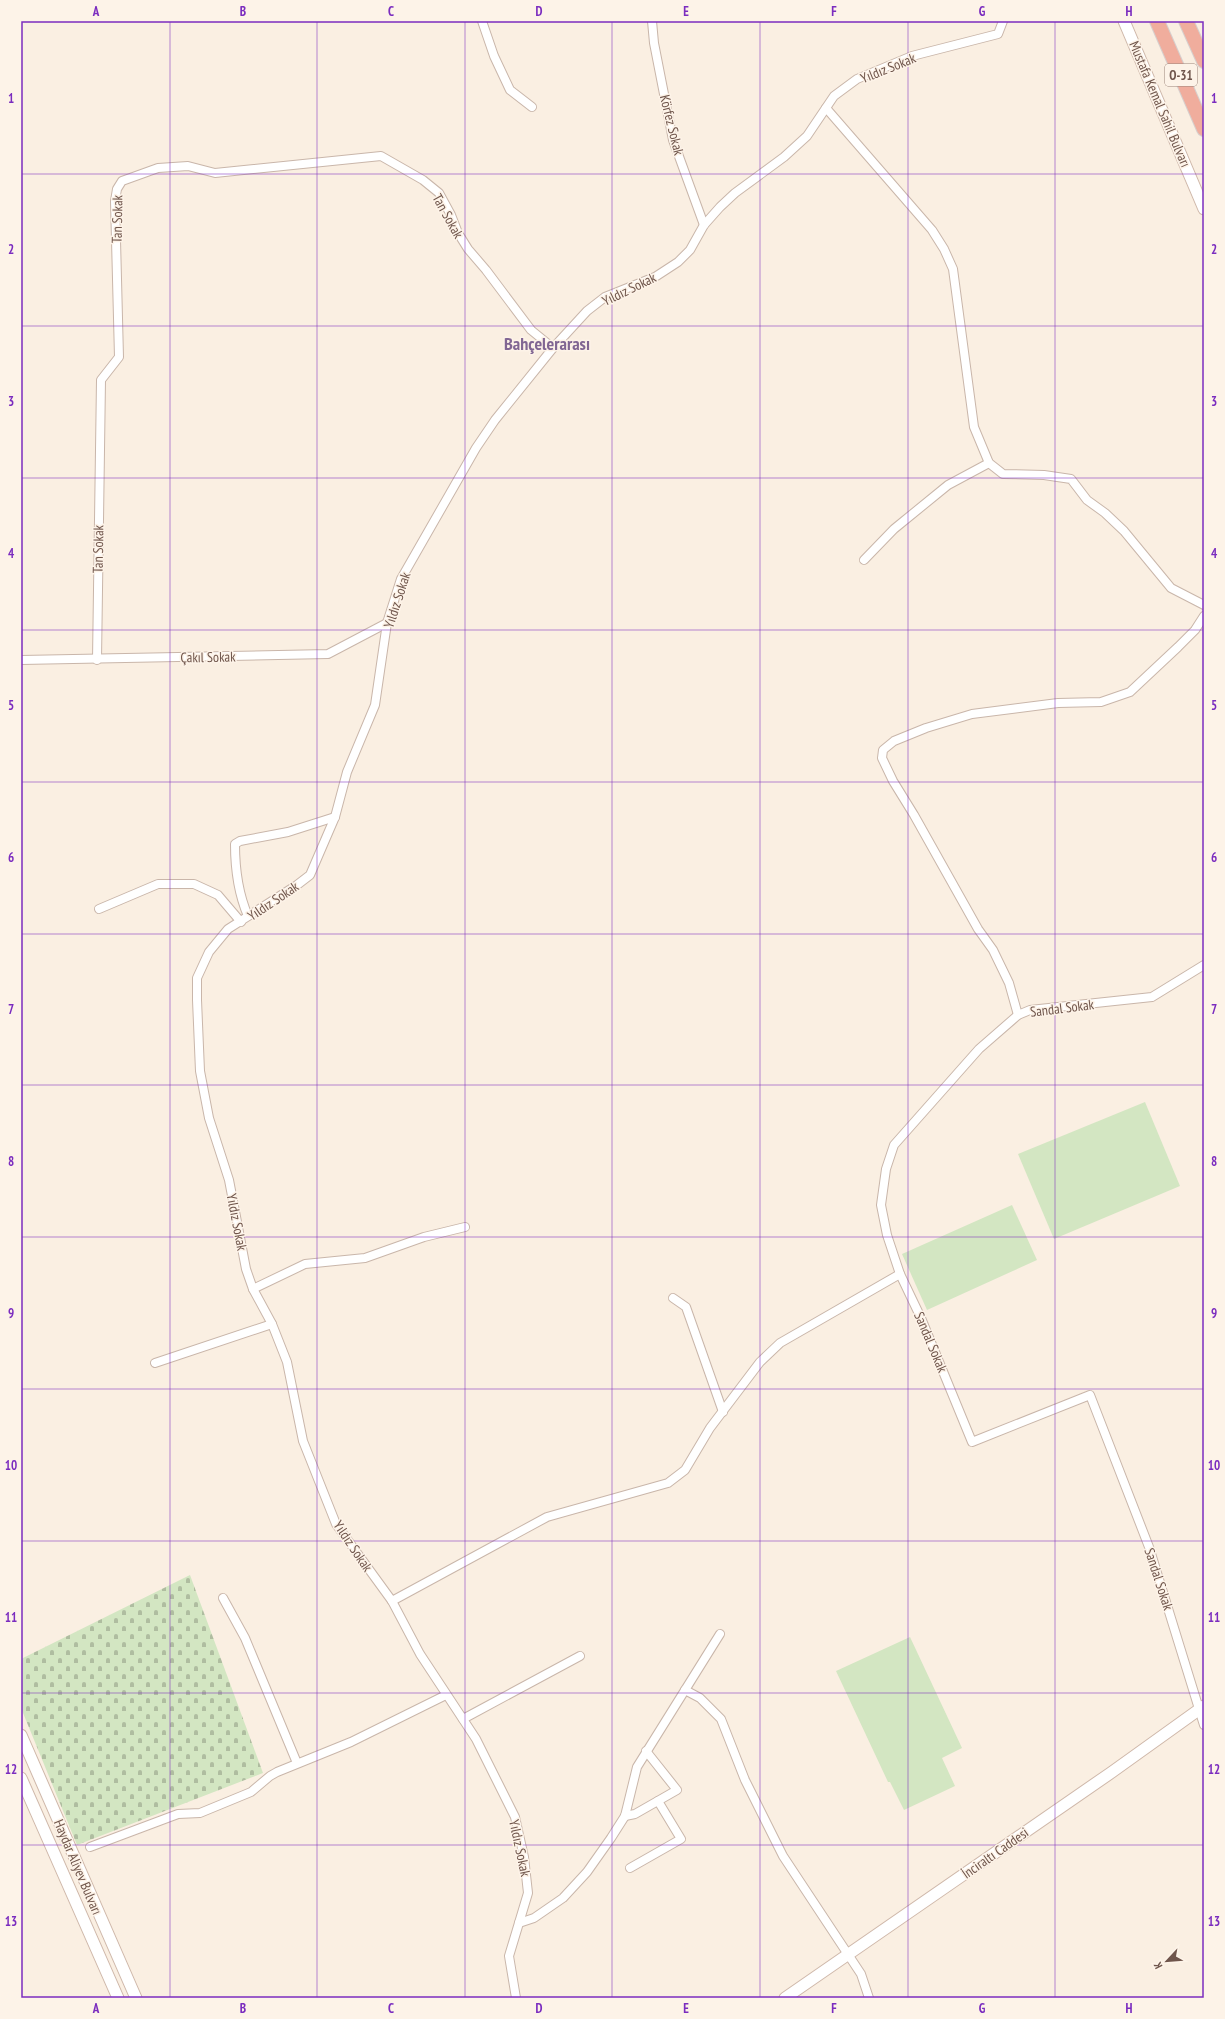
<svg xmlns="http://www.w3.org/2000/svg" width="1225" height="2019" font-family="'PT Sans Narrow',sans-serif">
<defs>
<pattern id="cemetery-stones" width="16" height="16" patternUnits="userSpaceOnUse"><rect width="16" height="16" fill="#d3e6c2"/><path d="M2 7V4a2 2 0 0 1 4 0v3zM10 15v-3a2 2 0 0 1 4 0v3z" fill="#afbda0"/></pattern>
</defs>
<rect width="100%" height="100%" fill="#faefe2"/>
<!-- grass -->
<g fill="#d3e6c2">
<polygon points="1145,1102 1180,1186 1054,1239 1018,1154"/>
<polygon points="1012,1205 1037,1260 927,1310 902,1254"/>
<polygon points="910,1637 962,1748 942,1758 955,1786 904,1810 890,1782 888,1782 836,1671"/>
</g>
<!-- cemetery -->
<polygon fill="url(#cemetery-stones)" points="190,1575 263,1773 77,1845 21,1708 21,1659"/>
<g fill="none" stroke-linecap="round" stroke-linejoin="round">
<defs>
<g id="street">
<polyline points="482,21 494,56 510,90 532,107"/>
<polyline points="652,21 654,43 673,140 704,225"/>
<polyline points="826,108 932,230 944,249 953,269 974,427 989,463 1003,474 1044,475 1071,479 1087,500 1105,513 1124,531 1171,588 1204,605"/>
<polyline points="864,560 894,529 948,485 989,463"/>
<polyline points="21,660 328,654 387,623"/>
<polyline points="97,660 101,380 119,357 115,201 117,189 122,181 158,168 188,166 215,173 381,156 423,180 439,193 451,215 458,233 468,249 486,270 531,330 553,348"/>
<polyline points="99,909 158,884 194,884 218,895 241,922"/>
<path d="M248 916C238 893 235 870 235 844L240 841 288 832 335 817"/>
<polyline points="1204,965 1152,997 1030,1010 1018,1015 979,1049 894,1145 886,1169 881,1205 887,1235 900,1274 921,1318 972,1442 1090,1395 1149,1547 1204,1725"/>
<polyline points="1018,1015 1009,983 993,950 978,929 914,815 893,781 882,758 883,750 894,741 926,728 972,714 1058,703 1101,702 1130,692 1178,647 1195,630 1204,616"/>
<polyline points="253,1289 305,1264 365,1258 424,1237 465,1227"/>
<polyline points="673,1298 686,1307 723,1412"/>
<polyline points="155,1363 272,1324"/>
<polyline points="223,1598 245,1638 297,1763"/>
<polyline points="392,1601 547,1517 668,1483 685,1470 710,1428 760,1362 780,1343 900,1274"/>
<polyline points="685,1690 700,1698 721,1719 745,1780 783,1856 861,1974 869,1998"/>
<polyline points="463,1719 580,1656"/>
<polyline points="625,1816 635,1814 677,1790 646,1751"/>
<polyline points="90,1847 178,1814 200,1813 251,1792 270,1776 277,1772 351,1742 446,1695"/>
<polyline points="630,1868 681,1839 658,1801"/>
<polyline points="519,1923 534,1918 563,1898 587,1872 611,1838 625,1816 637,1767 720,1634"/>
<polyline points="516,1998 509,1956 528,1893 524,1857 515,1817 476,1739 420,1654 392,1601 336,1524 303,1441 287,1362 272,1324 253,1289 246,1269 229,1180 209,1118 200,1071 197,1000 197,978 209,952 228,929 297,885 310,875 335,817 347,772 375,705 387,623 401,579 476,448 495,420 553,348 587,311 605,297 655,277 678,262 690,250 704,225 720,207 735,193 784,157 807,136 834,96 857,79 912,56 998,34 1003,21"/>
</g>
<g id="secondary">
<polyline points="1124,21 1204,209"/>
<polyline points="21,1735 136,1998"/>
<polyline points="21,1778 118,1998"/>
<polyline points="785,1998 1112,1772 1204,1706"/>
</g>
<g id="highway">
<polyline points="1157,21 1204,129"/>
<polyline points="1186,21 1204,61"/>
</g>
</defs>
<!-- street casing -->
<use href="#street" stroke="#c9b6aa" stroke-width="10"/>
<!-- secondary casing -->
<use href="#secondary" stroke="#cfb8aa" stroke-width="13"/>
<!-- highway casing -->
<use href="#highway" stroke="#d7cfcd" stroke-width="16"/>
<!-- street -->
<use href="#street" stroke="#fff" stroke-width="8"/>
<!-- secondary -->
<use href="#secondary" stroke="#fff" stroke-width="11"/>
<!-- highway -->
<use href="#highway" stroke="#f0ad9d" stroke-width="14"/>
</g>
<!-- grid -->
<path fill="none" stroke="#7b2cbf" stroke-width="1" stroke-opacity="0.55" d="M170 21V1998M317 21V1998M465 21V1998M612 21V1998M760 21V1998M908 21V1998M1055 21V1998M21 174H1204M21 326H1204M21 478H1204M21 630H1204M21 782H1204M21 934H1204M21 1085H1204M21 1237H1204M21 1389H1204M21 1541H1204M21 1693H1204M21 1845H1204"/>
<g text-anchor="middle" stroke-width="3" stroke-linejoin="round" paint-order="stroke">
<!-- shield labels -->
<rect fill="#fdf3e8" stroke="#9a847a" stroke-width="1" x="1165" y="64" width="32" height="22" rx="3"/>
<g font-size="13" font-weight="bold" fill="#6f554b">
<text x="1181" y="80">O-31</text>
</g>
<!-- street labels -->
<g font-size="14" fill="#6f554b" stroke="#fdf3e8">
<text transform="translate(888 68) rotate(-22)" y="5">Yıldız Sokak</text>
<text transform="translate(1160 104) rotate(67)" y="5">Mustafa Kemal Sahil Bulvarı</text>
<text transform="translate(672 125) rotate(76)" y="5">Körfez Sokak</text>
<text transform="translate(448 216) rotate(61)" y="5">Tan Sokak</text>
<text transform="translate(117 219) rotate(-89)" y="5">Tan Sokak</text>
<text transform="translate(629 289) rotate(-26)" y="5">Yıldız Sokak</text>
<text transform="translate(98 549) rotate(-89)" y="5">Tan Sokak</text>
<text transform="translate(397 600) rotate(-72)" y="5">Yıldız Sokak</text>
<text transform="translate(208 657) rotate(-1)" y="5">Çakıl Sokak</text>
<text transform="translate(273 901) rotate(-34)" y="5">Yıldız Sokak</text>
<text transform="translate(1062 1008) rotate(-7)" y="5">Sandal Sokak</text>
<text transform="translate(237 1222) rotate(79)" y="5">Yıldız Sokak</text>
<text transform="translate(931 1342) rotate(67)" y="5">Sandal Sokak</text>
<text transform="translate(353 1546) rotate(56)" y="5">Yıldız Sokak</text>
<text transform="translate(1159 1579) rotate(72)" y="5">Sandal Sokak</text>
<text transform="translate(520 1848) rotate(78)" y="5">Yıldız Sokak</text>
<text transform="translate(995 1853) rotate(-35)" y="5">İnciraltı Caddesi</text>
<text transform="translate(78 1867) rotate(67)" y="5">Haydar Aliyev Bulvarı</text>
</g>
<!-- district labels -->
<g font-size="18" font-weight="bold" fill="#816693" stroke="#fdf3e8">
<text x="547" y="350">Bahçelerarası</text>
</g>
</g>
<!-- border -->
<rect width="1225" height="2019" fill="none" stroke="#fdf3e8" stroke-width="44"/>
<!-- north arrow -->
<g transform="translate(1167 1961) rotate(244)" stroke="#fdf3e8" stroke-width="3" paint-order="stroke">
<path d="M0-3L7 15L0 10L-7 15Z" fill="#6f554b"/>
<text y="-6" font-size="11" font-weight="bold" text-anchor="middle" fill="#6f554b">K</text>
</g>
<rect x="22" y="22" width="1181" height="1975" fill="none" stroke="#7b2cbf" stroke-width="1.5"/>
<g font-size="13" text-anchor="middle" font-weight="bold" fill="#7b2cbf">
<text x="96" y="16">A</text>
<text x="243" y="16">B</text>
<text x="391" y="16">C</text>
<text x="539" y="16">D</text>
<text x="686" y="16">E</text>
<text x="834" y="16">F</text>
<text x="982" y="16">G</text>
<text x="1129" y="16">H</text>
<text x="11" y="103">1</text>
<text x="1214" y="103">1</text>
<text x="11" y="254">2</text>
<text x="1214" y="254">2</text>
<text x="11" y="406">3</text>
<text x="1214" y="406">3</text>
<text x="11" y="558">4</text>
<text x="1214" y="558">4</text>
<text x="11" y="710">5</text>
<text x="1214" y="710">5</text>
<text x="11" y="862">6</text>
<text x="1214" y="862">6</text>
<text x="11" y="1014">7</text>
<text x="1214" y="1014">7</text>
<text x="11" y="1166">8</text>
<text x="1214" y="1166">8</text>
<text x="11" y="1318">9</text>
<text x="1214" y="1318">9</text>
<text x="11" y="1470">10</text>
<text x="1214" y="1470">10</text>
<text x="11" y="1622">11</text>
<text x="1214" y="1622">11</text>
<text x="11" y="1774">12</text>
<text x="1214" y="1774">12</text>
<text x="11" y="1926">13</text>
<text x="1214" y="1926">13</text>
<text x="96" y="2013">A</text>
<text x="243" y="2013">B</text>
<text x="391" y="2013">C</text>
<text x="539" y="2013">D</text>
<text x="686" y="2013">E</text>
<text x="834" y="2013">F</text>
<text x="982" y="2013">G</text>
<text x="1129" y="2013">H</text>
</g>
</svg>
